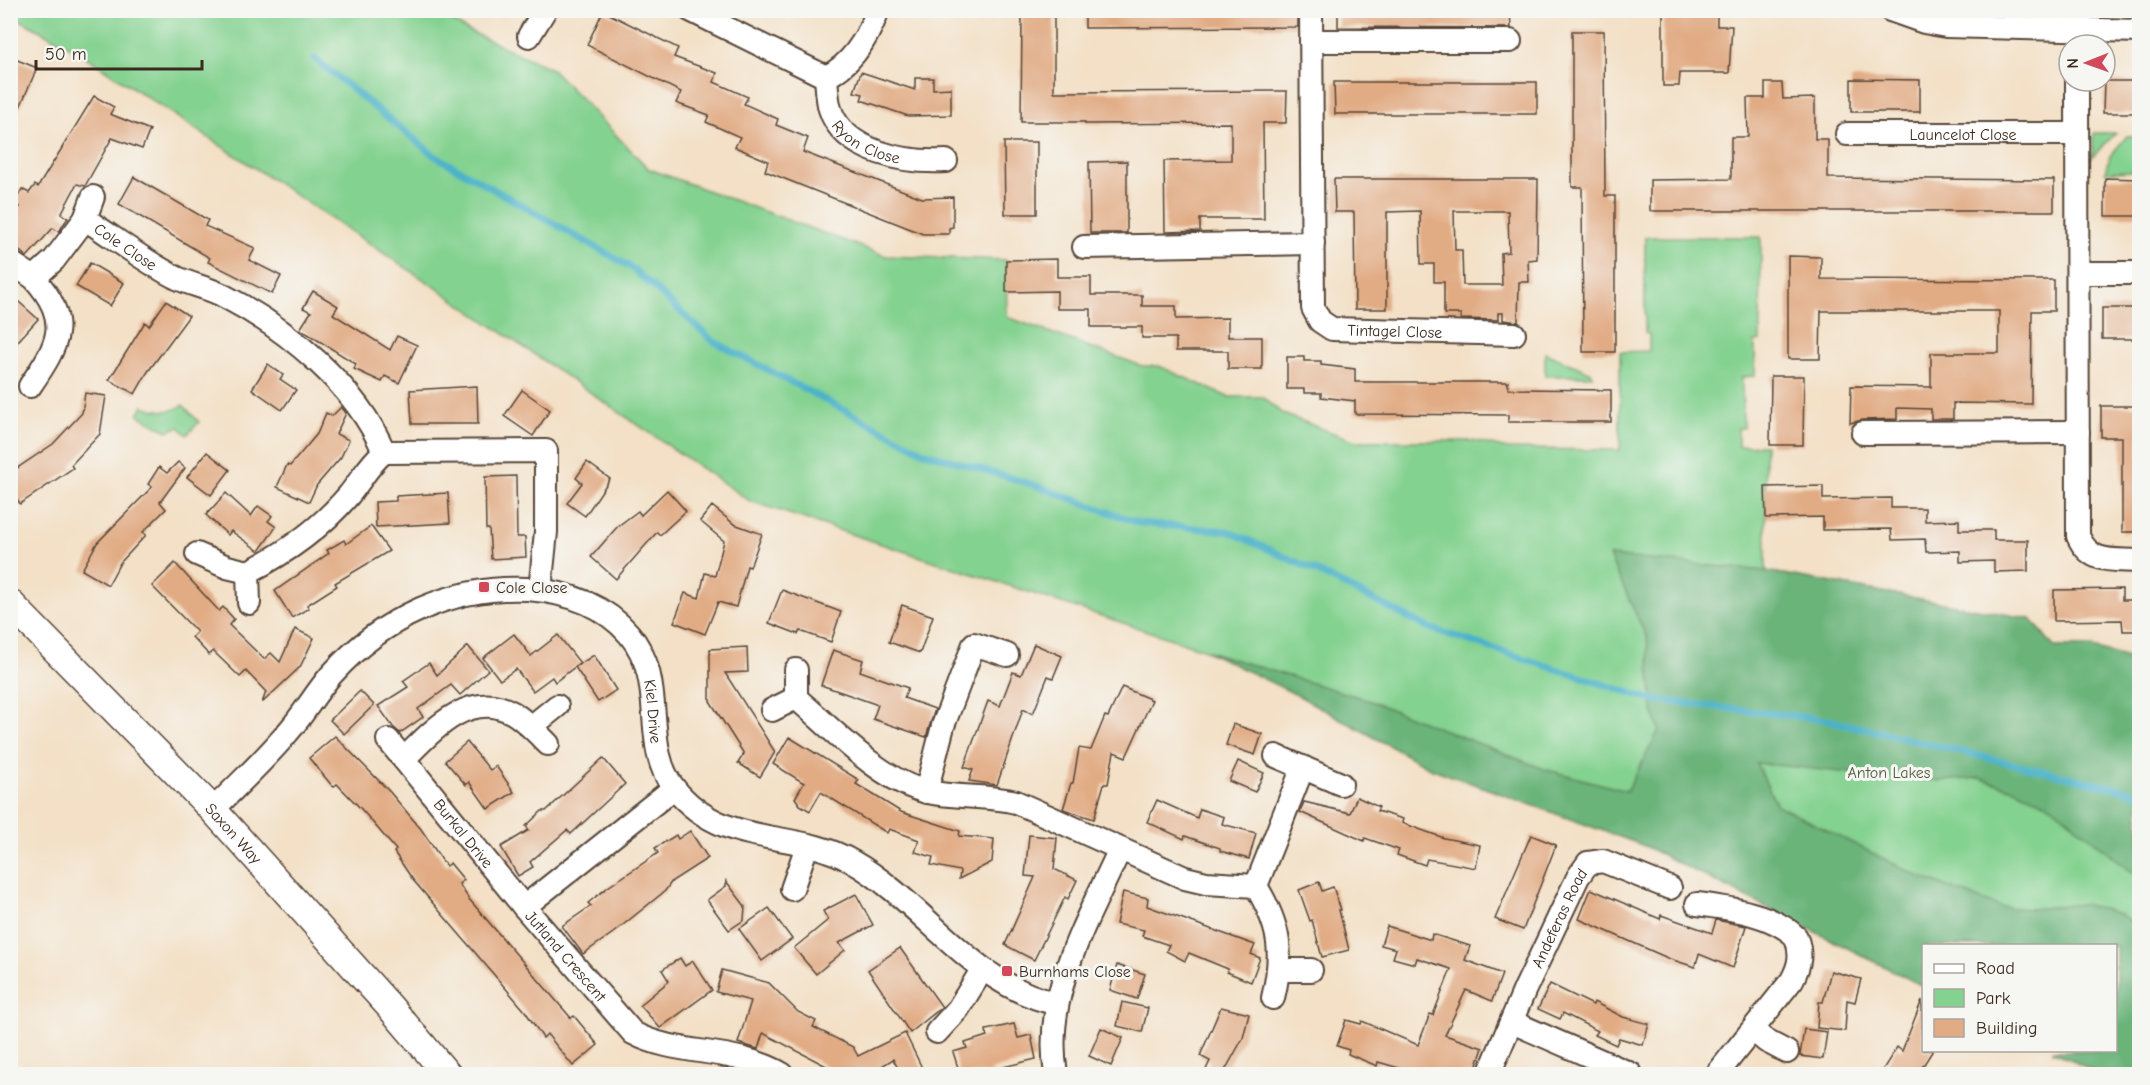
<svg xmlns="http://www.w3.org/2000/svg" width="2150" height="1085" font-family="'Comic Neue',sans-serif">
<rect width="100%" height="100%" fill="#f6f6f2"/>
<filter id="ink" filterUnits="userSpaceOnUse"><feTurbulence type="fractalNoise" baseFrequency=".0167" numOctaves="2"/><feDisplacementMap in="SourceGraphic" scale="12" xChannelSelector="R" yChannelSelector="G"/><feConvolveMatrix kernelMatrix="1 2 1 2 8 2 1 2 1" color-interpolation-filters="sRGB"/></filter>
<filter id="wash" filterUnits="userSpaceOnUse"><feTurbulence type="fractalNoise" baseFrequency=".008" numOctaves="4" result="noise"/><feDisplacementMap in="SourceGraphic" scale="24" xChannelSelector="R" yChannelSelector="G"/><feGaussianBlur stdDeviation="1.35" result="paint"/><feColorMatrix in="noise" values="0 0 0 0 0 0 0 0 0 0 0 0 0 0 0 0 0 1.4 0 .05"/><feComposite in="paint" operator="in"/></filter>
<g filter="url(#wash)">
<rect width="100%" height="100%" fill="#f3e0c6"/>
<!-- green -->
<g fill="#84d290" stroke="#607e57" stroke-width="1.5">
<polygon points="11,10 437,11 465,29 552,69 649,169 886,256 1006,260 1007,317 1142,366 1159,366 1228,397 1262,397 1283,414 1355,441 1474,441 1508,449 1620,450 1620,352 1649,351 1649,334 1645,333 1645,237 1761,237 1760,341 1755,342 1755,376 1742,377 1743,428 1738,428 1738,446 1765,445 1766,571 2031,619 2054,647 2089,647 2139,661 2139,1074 2100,1074 2052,1051 2116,1050 2116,946 1924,946 1923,986 1645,846 1430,768 1230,658 750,501 435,287 77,51 11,15"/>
<polygon points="2094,133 2116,133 2092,157"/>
<polygon points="2127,136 2139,136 2139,171 2105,172 2109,157"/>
<polygon points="1545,353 1592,373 1592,376 1545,376"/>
<path d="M183 405 199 422 187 435 179 427 167 431 138 415 143 406C158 411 170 414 183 405Z"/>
</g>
<!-- forest -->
<polygon fill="#6bb47a" stroke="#536f4c" stroke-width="1.5" points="1609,556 1766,571 2031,619 2054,647 2089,647 2139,661 2139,878 2052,806 2017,790 1979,778 1942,781 1909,779 1756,763 1777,805 1918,876 2001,907 2030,909 2083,904 2120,914 2139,928 2139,1074 2101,1074 2052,1051 2116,1050 2116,946 1924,946 1923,986 1645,846 1430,768 1301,697 1206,651 1365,699 1544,769 1627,791 1659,730 1653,710 1647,638"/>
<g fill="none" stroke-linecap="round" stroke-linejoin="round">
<!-- stream -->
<polyline stroke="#4bb2c9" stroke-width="7" points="315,59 435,156 632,268 713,341 924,452 1034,485 1139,523 1228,531 1314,570 1429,628 1649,699 1828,720 2140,794"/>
</g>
<g id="blocks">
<!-- building -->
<g fill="#e1ab84" fill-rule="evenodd">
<polygon points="1085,10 1298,10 1298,27 1085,28"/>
<polygon points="1338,10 1510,10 1511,28 1338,27"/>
<polygon points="1663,10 1717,10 1717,26 1732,26 1729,73 1680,73 1679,86 1663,86"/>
<polygon points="603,11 678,48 674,57 717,73 714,82 748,97 744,104 778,119 776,125 808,138 803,152 922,198 953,197 953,227 949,228 949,234 923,234 765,171 768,161 735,147 740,137 706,122 709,115 676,103 681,92 587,45"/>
<polygon points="1022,14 1054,14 1054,92 1287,91 1286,123 1263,123 1264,219 1200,219 1200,231 1165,232 1164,161 1231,160 1231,123 1085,124 1085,122 1021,122"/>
<polygon points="1572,31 1604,31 1605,196 1615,196 1615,352 1583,352 1582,187 1572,187"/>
<polygon points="10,57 37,68 10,130"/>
<polygon points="861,72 915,90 915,78 933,78 933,89 951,88 951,115 908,116 861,100 863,94 854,92"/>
<polygon points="1851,79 1920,80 1920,112 1851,112"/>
<polygon points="2104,81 2139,81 2139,113 2103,113"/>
<polygon points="1334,82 1537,82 1537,114 1335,114"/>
<polygon points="1765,83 1782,83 1783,99 1815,98 1815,139 1828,139 1828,178 2054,180 2054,211 1650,211 1650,180 1731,179 1731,137 1748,137 1747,98 1765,98"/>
<polygon points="94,96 114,107 110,114 150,130 142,149 112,138 85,186 77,184 61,214 68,218 63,225 59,232 53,228 27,257 10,243 10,218 20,207 14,204 22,189 29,193 35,185 38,187"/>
<polygon points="1004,142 1037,142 1037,214 1005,214"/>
<polygon points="1127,161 1127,233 1090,233 1089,162"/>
<polygon points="134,177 208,220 205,226 255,248 249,260 281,276 272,294 208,262 210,258 119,204"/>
<polygon points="2105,178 2139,179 2139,216 2105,216"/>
<path d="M1334 179H1538L1537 259 1528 260 1529 282H1519L1518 322 1503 320V313H1498V320L1461 319V314H1444V282H1434V264H1421L1420 211 1387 212V309H1355L1354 212H1335ZM1454 211H1508L1509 252 1501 253 1502 285H1463L1462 250H1455Z"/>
<polygon points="1788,256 1821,257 1821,279 2054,280 2054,311 2032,311 2031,404 1953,403 1953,419 1931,419 1931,409 1897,408 1897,419 1863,420 1850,423 1851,386 1931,387 1931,353 1999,353 1999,311 1821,311 1820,359 1788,359"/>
<polygon points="1057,259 1057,277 1091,277 1091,295 1142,295 1142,306 1176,306 1176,319 1228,318 1228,337 1262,337 1262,369 1228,369 1228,351 1176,351 1176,338 1142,338 1142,327 1091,327 1091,309 1057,309 1057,291 1006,292 1006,260"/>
<polygon points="90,263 124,283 110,306 76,286"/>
<polygon points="313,291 338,306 333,314 390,350 397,336 417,345 399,383 385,376 382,382 354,369 356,364 300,329 311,312 303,308"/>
<polygon points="10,294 38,319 10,350"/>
<polygon points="166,301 189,316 147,373 135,394 109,380 145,322 149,326"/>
<rect x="2102" y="308" width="37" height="31"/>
<polygon points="1287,357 1304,357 1304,361 1321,361 1321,365 1355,369 1355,382 1508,382 1508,389 1611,390 1611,422 1508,422 1508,415 1355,414 1355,401 1321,397 1321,393 1304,393 1304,389 1287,389"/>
<polygon points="268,364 283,375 280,379 296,390 282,410 252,389"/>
<polygon points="1771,376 1804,376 1803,445 1770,445"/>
<polygon points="477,386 478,424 412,424 410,390"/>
<polygon points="522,390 550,410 533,436 504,416"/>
<polygon points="85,393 106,396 100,434 71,465 73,468 20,504 10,488 10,473 53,444 82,413"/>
<polygon points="2101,406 2139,406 2139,532 2122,532 2122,437 2101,437"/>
<polygon points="341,407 346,413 336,434 349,440 341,457 317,485 309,502 277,487 287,465 290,466 317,434 326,413 332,416"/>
<polygon points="207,452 230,470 211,495 187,477"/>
<polygon points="178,462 185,468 160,502 166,509 143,532 146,535 120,563 108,585 82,570 97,543 152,487 148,484 159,467 167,473"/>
<polygon points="587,462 610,479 585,516 567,503 582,483 576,478"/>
<polygon points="516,476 517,537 525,537 526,557 491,559 489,529 486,529 485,477"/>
<polygon points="1823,486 1823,499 1891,498 1891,508 1925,508 1925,521 1959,520 1959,530 1994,530 1994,540 2028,540 2028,571 1994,572 1994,561 1960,562 1960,551 1926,552 1925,539 1892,540 1891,529 1823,530 1823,517 1766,518 1765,487"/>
<polygon points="667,490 686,511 660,535 657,532 616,579 591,557 618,526 638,511 641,515"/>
<polygon points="226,493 251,516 258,506 272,516 268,521 276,527 259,551 231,531 228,535 206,515"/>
<polygon points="448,493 450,523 376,527 375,502 396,501 396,496"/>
<polygon points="712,506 734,524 762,534 750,567 747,566 736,607 718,602 705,634 674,622 685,593 699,598 705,573 715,576 724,541 700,521"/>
<polygon points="371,526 389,551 335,583 337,586 307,605 309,608 292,618 275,591 329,553 327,550 344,540 346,544"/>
<polygon points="175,563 219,611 223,607 234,619 229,625 264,659 271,653 280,662 295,629 314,638 300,667 262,703 266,692 246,671 240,677 213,651 209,655 192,637 197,632 152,586"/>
<polygon points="2122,589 2122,600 2139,600 2139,631 2123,631 2122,620 2054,621 2054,590"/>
<polygon points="782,590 841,612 831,642 800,631 798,634 769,623"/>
<polygon points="902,605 933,616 920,653 889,642"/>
<polygon points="514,634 531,656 558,635 580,663 555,682 552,677 533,691 516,669 500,680 483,658"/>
<polygon points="1034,644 1062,656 1053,678 1048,676 1033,714 1023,709 997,785 969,781 973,770 964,767 988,701 1000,706 1013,672 1021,675"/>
<polygon points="468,646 488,670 460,695 451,685 418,709 423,717 400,733 393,727 378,706 408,687 403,681 429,663 437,675"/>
<polygon points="747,647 748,672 725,673 775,752 760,777 738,763 744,754 710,701 710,649"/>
<polygon points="833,650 863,660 860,671 908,688 904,698 935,709 926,737 873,719 878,705 821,685"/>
<polygon points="594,655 616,690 598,702 575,667"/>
<polygon points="1122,687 1152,700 1126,757 1114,752 1108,784 1104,784 1094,819 1063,809 1071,783 1073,783 1079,748 1091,750 1105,716 1108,717"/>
<polygon points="360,691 374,705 344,734 330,720"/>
<polygon points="1233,724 1262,734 1255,755 1226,745"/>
<polygon points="335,736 389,791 421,829 446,866 450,863 464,880 459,884 469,899 571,1018 574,1016 598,1045 573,1066 547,1034 543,1038 525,1011 413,880 394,852 396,850 363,811 337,784 333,787 309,758"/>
<polygon points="789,737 859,780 856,784 901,812 960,831 959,836 994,839 992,862 959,879 960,871 931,865 933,857 915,852 919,840 889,829 887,833 821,792 810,811 800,805 795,798 804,783 773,764"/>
<polygon points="467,742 490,770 496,766 514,792 488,809 469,782 466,785 445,761"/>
<polygon points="603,758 625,784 571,834 567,830 530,862 533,867 518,876 501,847 529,830 526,826 542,811 546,811"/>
<polygon points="1238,761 1264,773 1255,792 1229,781"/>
<polygon points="1357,797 1379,807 1377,811 1403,819 1402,823 1444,838 1480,845 1476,868 1427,859 1425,865 1397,855 1399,850 1365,838 1364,841 1300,812 1304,802 1350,813"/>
<polygon points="1157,800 1197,818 1200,809 1224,817 1222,824 1256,833 1249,859 1220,851 1220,848 1185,836 1184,839 1147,822"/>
<polygon points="690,831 708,858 672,881 665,891 613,933 583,954 562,926 591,906 588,903 608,887 658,853 655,848 676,835 678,839"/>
<polygon points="1029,835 1057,838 1054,869 1077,880 1068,899 1065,897 1034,960 1005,945 1035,877 1025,876"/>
<polygon points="1531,835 1556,845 1523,930 1495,919"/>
<polygon points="726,881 745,906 744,920 729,930 707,900 726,886"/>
<polygon points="1319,882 1322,891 1333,887 1341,910 1339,910 1349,950 1322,957 1312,920 1310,921 1299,890"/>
<polygon points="1591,889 1660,919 1661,915 1712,933 1716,920 1746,926 1733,968 1699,954 1695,967 1670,959 1579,919"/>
<polygon points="1123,892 1148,898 1147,906 1255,945 1251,954 1260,958 1251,982 1227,972 1228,969 1189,953 1185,961 1166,951 1169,945 1142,936 1144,930 1116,924"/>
<polygon points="856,894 873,925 839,943 845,950 816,974 794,948 828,920 823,911"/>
<polygon points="769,908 792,939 762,961 739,929"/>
<polygon points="1387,926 1431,940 1432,934 1470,946 1465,960 1502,974 1492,1001 1466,990 1445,1035 1483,1048 1474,1074 1420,1074 1378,1062 1377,1066 1348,1054 1349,1050 1337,1046 1346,1020 1361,1024 1362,1021 1418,1045 1430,1014 1433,1015 1451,969 1417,958 1415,964 1393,958 1396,949 1381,945"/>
<polygon points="900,948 942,1007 910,1033 868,970"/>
<polygon points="680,958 685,966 693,961 712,990 660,1028 640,1005 669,981 662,970"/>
<polygon points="1117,965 1145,974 1137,999 1110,990"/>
<polygon points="722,970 769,983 798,1012 816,1021 813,1027 853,1047 858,1056 905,1033 925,1074 901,1074 893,1059 869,1074 820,1074 832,1069 763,1033 758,1049 738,1043 751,1001 716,992"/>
<polygon points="1831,971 1861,979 1855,1002 1847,1000 1845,1031 1817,1028 1819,1002 1823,1002"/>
<polygon points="1550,984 1593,1005 1594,1002 1623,1017 1649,1024 1643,1045 1619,1038 1616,1045 1595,1035 1598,1031 1563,1013 1560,1019 1538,1009"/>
<polygon points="1922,1000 1923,1050 1933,1050 1918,1074 1880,1074 1897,1047 1902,1051"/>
<polygon points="1122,1002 1148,1008 1142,1032 1117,1026"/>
<polygon points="1221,1007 1249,1014 1243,1038 1223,1074 1204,1074 1210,1061 1200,1056"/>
<polygon points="1014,1024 1018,1038 1031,1035 1036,1059 991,1070 992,1074 960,1074 953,1052 967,1048 965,1043 987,1036 986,1030"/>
<polygon points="1101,1028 1123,1038 1111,1066 1089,1056"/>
<polygon points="1804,1029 1827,1032 1823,1059 1800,1056"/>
</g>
</g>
</g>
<g filter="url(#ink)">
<use href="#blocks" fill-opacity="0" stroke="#574537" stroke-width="1.5"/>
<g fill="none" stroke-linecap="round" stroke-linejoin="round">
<defs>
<g id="minor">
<polyline points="690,10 826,77"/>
<path id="s1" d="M878 10C868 37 853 64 826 77 827 87 827 99 830 109 844 153 907 163 946 161"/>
<path id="s2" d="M1311 10 1313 308 1320 321 1332 329 1514 334"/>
<polyline points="1890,10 1924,22 1946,26 2140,31"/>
<polyline points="529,36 545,10"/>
<polyline points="1311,41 1510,41"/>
<path d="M2077 81 2078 536C2091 565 2112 559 2140 561"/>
<path id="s3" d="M1847 134H2077"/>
<polyline points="85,219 93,197"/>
<polyline points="1084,247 1313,243"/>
<polyline points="10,262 34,278"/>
<polyline points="2078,273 2140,273"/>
<path id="s4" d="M30 386C59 344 72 321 34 278L54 260 85 219C115 238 145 262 177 278 192 285 209 288 224 296 286 328 357 386 384 452"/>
<polyline points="1863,433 2078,432"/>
<polyline points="197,554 227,567 248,572"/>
<path d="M249 603 248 572C286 553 320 529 348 496 360 482 369 464 384 452L546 451V532L540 590"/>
<path d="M796 670V698C832 728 881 782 928 792 957 798 987 795 1016 802L1185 878 1206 883 1256 886C1280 926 1284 952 1273 998"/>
<polyline points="772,710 796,698"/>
<polyline points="531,727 557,706"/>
<path id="s5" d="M388 740 524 907"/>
<polyline points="1276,756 1341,784"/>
<path d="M404 759C432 731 470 688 513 713 526 721 537 733 548 744"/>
<path id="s6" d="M674 788 524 907 633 1033C678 1057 733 1046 782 1074"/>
<polyline points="926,792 943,726 974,644 1007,655"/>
<path id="s7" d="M213 810C238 784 265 760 288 732 304 714 316 692 332 674 382 618 453 585 528 589 566 592 603 604 629 634 669 681 640 745 674 788 725 851 793 827 853 862 925 903 971 985 1055 1003"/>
<polyline points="1256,886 1303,767"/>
<polyline points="792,889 807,846"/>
<path d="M1697 904C1729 908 1773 914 1796 937 1802 954 1800 965 1792 980L1717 1074"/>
<polyline points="1280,970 1311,970"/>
<polyline points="1512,1022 1631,1074"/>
<polyline points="1754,1031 1766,1041 1787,1052"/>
<polyline points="937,1032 958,1009 982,970"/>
<path d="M1056 1074C1042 994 1088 920 1120 849"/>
<path id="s8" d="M1489 1074 1525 989 1578 877 1588 863 1603 861 1670 888"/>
</g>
<g id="tertiary">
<path id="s9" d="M10 603 213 810 390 1007 447 1074"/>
</g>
</defs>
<!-- minor casing -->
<use href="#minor" stroke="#574537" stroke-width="26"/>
<!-- tertiary casing -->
<use href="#tertiary" stroke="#574537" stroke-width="30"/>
<!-- minor -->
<use href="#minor" stroke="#fff" stroke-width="22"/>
<!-- tertiary -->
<use href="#tertiary" stroke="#fff" stroke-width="27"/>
</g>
</g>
<!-- markers -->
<g fill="#d1495b" stroke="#f6f6f2" stroke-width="2">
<rect x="478" y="581" width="12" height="12" rx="3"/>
<rect x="1001" y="965" width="12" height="12" rx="3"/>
</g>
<g text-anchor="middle" stroke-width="6" stroke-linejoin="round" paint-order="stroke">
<!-- street labels -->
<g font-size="16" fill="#3b2a1e" stroke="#f6f6f2">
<text dy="6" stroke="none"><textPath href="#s3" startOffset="116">Launcelot Close</textPath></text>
<text dy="6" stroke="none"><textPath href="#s1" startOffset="171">Ryon Close</textPath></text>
<text dy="6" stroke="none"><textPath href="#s4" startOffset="249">Cole Close</textPath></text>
<text dy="6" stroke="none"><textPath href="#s2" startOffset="390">Tintagel Close</textPath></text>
<text dy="6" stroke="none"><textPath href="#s7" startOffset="598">Kiel Drive</textPath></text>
<text dy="6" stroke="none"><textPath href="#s5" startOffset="120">Burkal Drive</textPath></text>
<text dy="6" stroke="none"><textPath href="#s9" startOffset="321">Saxon Way</textPath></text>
<text dy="6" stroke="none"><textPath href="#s8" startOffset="171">Andeferas Road</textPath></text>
<text dy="6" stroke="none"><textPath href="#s6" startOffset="256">Jutland Crescent</textPath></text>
</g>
<!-- poi labels -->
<g font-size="16" fill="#3b2a1e" stroke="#f6f6f2" text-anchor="start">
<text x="496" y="593">Cole Close</text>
<text x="1019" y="977">Burnhams Close</text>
</g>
<!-- park labels -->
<g font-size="16" fill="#515c40" stroke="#f6f6f2">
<text x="1889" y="778">Anton Lakes</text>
</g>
</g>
<!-- margin -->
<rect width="2150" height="1085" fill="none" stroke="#f6f6f2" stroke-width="36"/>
<!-- legend -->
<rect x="1922" y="944" width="195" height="108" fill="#f6f6f2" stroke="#aba49d" stroke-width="1.5"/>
<rect x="1934" y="964" width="30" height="9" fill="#ffffff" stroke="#aba49d" stroke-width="1.5"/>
<text x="1976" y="974" font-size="18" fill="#3b2a1e">Road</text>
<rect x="1934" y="989" width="30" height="18" fill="#84d290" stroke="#aba49d" stroke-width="1.5"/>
<text x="1976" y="1004" font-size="18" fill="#3b2a1e">Park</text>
<rect x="1934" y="1019" width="30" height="18" fill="#e1ab84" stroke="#aba49d" stroke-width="1.5"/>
<text x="1976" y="1034" font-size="18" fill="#3b2a1e">Building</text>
<!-- north arrow -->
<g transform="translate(2087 63) rotate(269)"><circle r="28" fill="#f6f6f2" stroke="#aba49d" stroke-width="1.5"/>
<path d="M0-4.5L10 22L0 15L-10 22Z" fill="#d1495b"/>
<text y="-9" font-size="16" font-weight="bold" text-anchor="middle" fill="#3b2a1e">N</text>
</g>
<!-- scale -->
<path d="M36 60v9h166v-9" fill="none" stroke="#3b2a1e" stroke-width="3"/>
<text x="45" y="60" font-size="18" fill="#3b2a1e" stroke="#f6f6f2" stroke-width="4.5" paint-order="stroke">50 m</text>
</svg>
